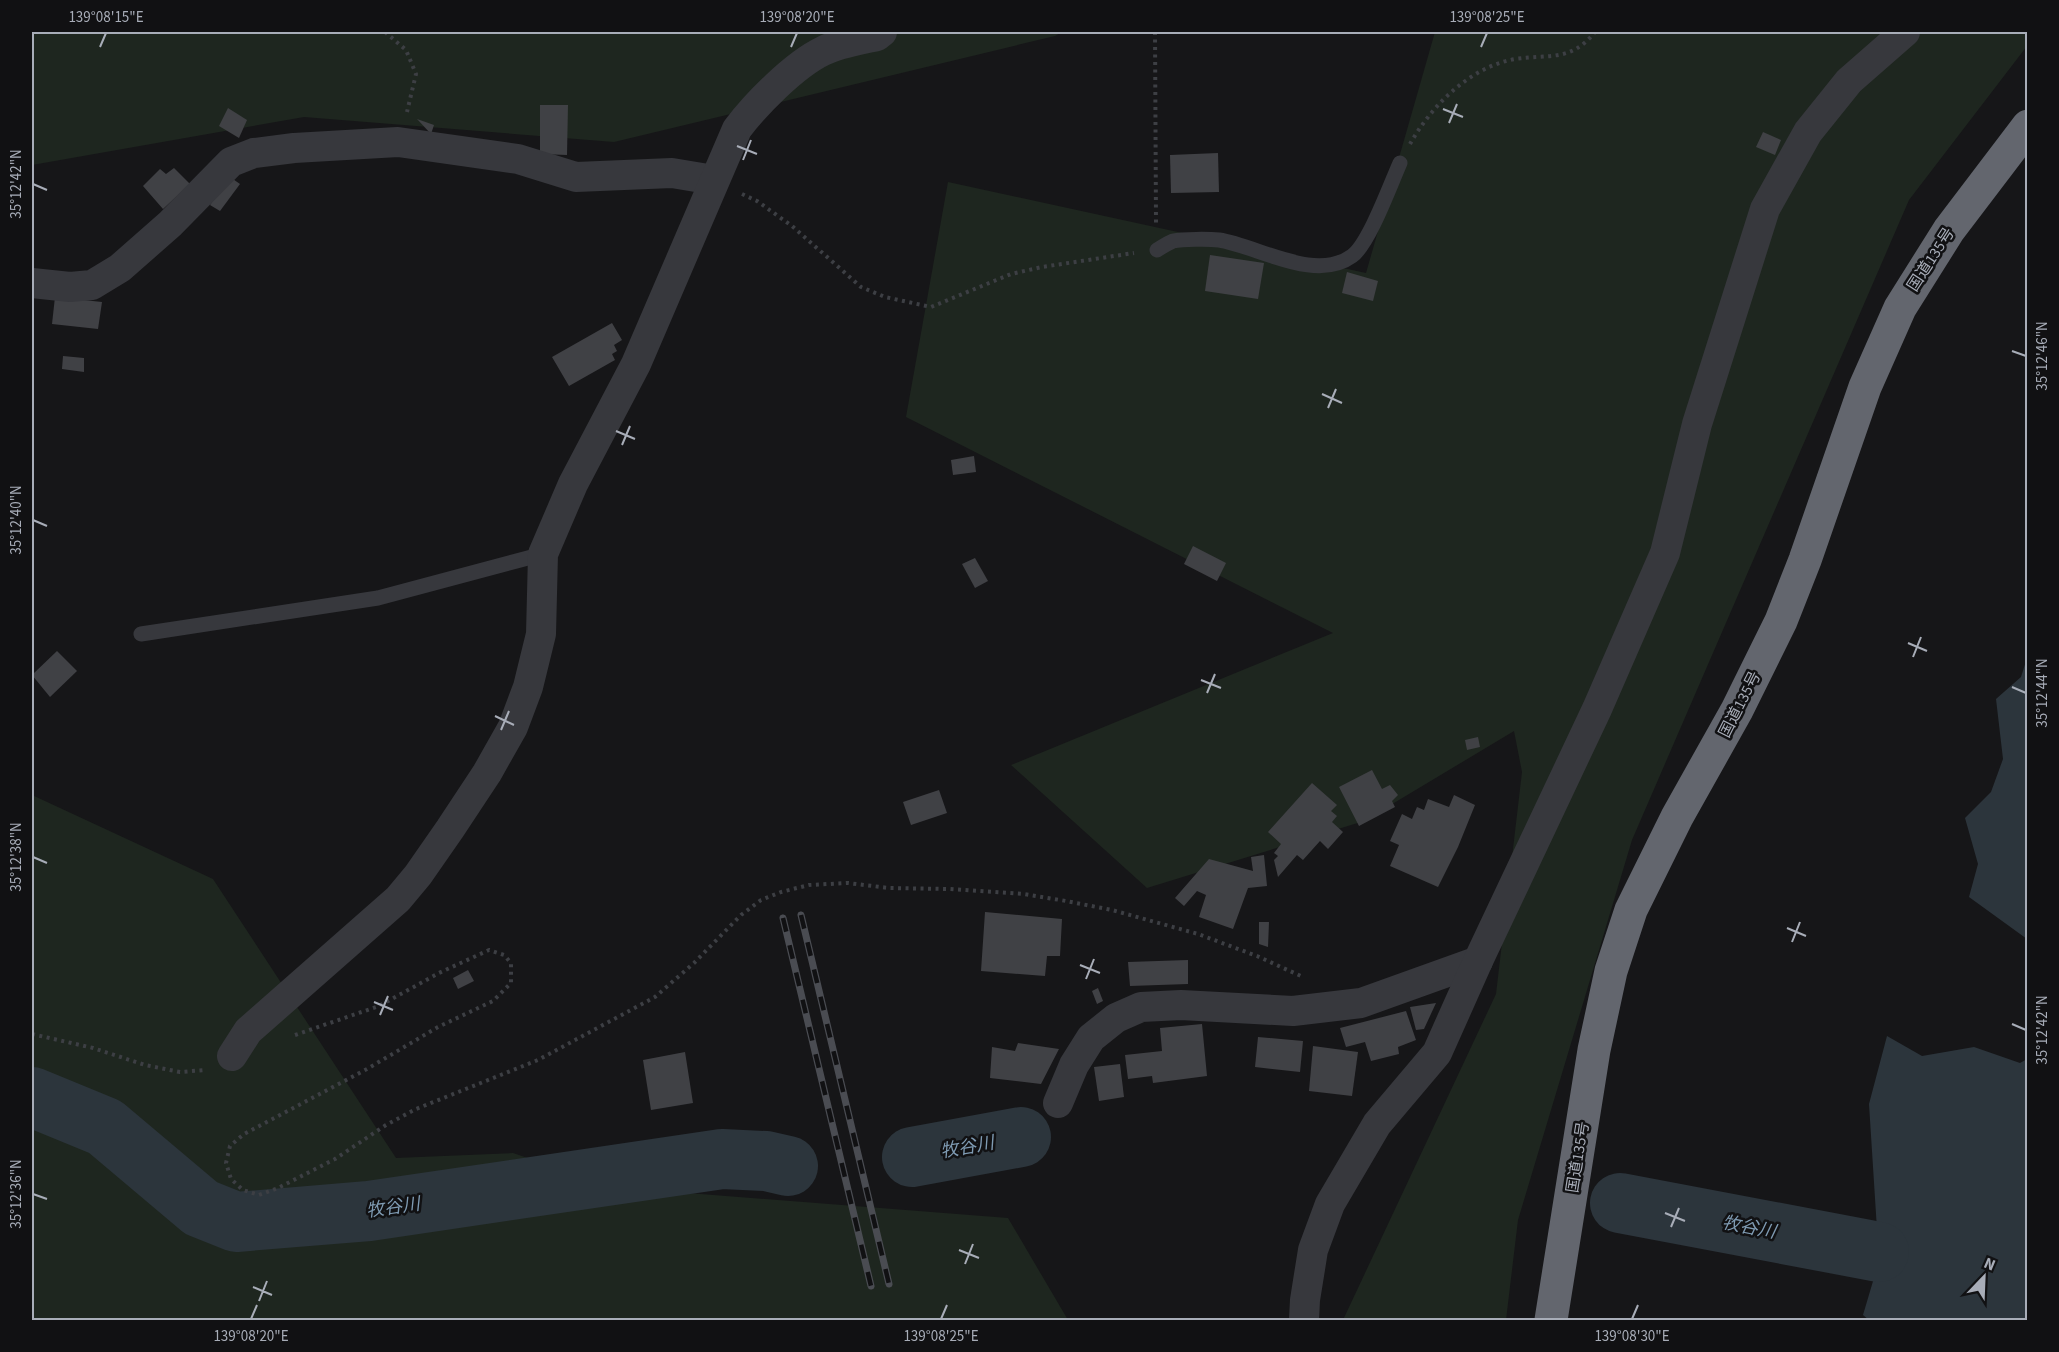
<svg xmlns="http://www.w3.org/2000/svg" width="2059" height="1352" font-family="'Source Sans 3','Noto Sans JP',sans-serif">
<rect width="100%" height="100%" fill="#161618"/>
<!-- green -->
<g fill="#1e261f">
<polygon points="32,32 1062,32 1055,36 614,142 304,117 32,165"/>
<polygon points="1435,32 2027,32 2027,46 1909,200 1632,840 1518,1220 1506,1320 1343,1320 1496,994 1522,772 1514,731 1364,821 1147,888 1011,765 1333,633 906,417 948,182 1366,273"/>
<polygon points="32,795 213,879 396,1158 513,1153 612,1187 1008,1218 1068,1320 32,1320"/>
</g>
<!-- water -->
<g fill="#2c353c">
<polygon points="2027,658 2028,939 2027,939 1969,897 1978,864 1965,818 1991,792 2003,759 1996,699 2021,677"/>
<polygon points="1887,1036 1922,1056 1974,1047 2020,1063 2027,1059 2027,1320 1869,1320 1863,1315 1879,1261 1869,1104"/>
</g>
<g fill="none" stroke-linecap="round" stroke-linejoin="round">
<!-- river -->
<g stroke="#2c353c" stroke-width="60">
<polyline points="32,1097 105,1127 201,1208 236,1222 369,1211 722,1159 766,1161 788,1166"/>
<polyline points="912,1157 1021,1137"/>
<polyline points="1620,1203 1879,1252"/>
</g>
</g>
<!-- building -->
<g fill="#404145">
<polygon points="540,105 568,105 567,155 540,154"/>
<polygon points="228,108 247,120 239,138 219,126"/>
<polygon points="417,119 434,125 431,134"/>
<polygon points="1763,132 1781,140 1775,155 1756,147"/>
<polygon points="1218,153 1219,192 1171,193 1170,155"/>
<polygon points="174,168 190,184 163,209 143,186 160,169 166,174"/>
<polygon points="230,177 240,184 220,211 210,205"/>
<polygon points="1210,255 1264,263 1258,299 1205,291"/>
<polygon points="1347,272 1378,281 1373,301 1342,293"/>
<polygon points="55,297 102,302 98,329 52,324"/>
<polygon points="612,323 622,340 614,345 617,351 612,354 615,360 569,386 552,357"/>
<polygon points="63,356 84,358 84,372 62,369"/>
<polygon points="974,456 976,472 953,475 951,460"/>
<polygon points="1193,546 1226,563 1217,581 1184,564"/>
<polygon points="975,558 988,581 975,588 962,564"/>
<polygon points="57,651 77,671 50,697 32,675"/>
<polygon points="1478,737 1480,747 1467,750 1465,740"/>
<polygon points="1372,770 1382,789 1390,785 1398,795 1392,801 1395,807 1359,826 1339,787"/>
<polygon points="1312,783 1337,805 1331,811 1337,816 1332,822 1343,832 1328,849 1320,841 1303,860 1297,855 1278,877 1274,860 1278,856 1274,853 1281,844 1268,832"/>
<polygon points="939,790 947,813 911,825 903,802"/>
<polygon points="1454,795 1475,805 1458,847 1438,887 1390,866 1399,845 1390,841 1402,814 1412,819 1417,807 1424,810 1428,799 1449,807"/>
<polygon points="1264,855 1267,886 1248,888 1233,929 1199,917 1206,895 1197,891 1184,906 1175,898 1209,859 1253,871 1251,857"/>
<polygon points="985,912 1062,919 1060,956 1047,956 1045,976 981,971"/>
<polygon points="1259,922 1269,922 1268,947 1259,944"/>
<polygon points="1188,960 1188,984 1130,986 1128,962"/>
<polygon points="468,970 474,981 458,989 453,978"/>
<polygon points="1098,988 1103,1001 1097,1004 1092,991"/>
<polygon points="1436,1003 1424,1029 1416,1030 1410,1007"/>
<polygon points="1406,1011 1416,1040 1398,1047 1399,1054 1371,1061 1365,1042 1346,1047 1340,1028"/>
<polygon points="1202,1024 1207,1076 1153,1083 1152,1076 1128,1079 1125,1055 1162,1051 1160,1028"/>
<polygon points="1258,1037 1303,1041 1300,1072 1255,1067"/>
<polygon points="1018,1043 1059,1049 1041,1084 990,1078 992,1047 1015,1051"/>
<polygon points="1313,1046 1358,1052 1352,1096 1309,1091"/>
<polygon points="685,1052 693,1103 651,1110 643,1060"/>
<polygon points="1120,1064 1124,1097 1099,1101 1094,1067"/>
</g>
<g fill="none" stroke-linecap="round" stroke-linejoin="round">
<!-- path -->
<g stroke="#3d3f44" stroke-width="4" stroke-dasharray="3 4.5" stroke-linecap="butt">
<polyline points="385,32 406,50 416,74 407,112"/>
<polyline points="1155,32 1156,223"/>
<path d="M1410 144C1432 105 1470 67 1515 59 1549 54 1571 62 1595 32"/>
<polyline points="742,194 757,201 792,226 861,287 885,297 931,307 1011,274 1042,267 1134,253"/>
<polyline points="32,1034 93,1048 145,1065 180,1072 205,1070"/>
<polyline points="295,1035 379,1006 439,973 489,950 504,955 511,963 511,983 493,1001 438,1027 367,1069 244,1134 230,1146 226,1163 231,1179 243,1190 259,1195 278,1188 335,1159 386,1125 416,1109 538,1060 655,997 694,963 741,915 761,900 781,892 809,885 848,883 889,888 950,889 1024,894 1066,901 1112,910 1198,934 1257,956 1303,977"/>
</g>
<!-- lane -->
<g stroke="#37383d" stroke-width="15">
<path d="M1157 250C1162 247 1168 243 1173 241 1183 239 1209 239 1219 240 1258 246 1315 283 1352 256 1369 244 1391 183 1400 163"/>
<polyline points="141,634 378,598 543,554"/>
</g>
<!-- street -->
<g stroke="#37383d" stroke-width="30">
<polyline points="32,283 70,287 92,285 120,268 170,224 231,162 254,153 294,148 398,142 518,159 576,177 672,173 714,180"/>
<path d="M232 1056 248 1031 398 899 418 875 450 829 487 773 513 727 528 687 541 634 543 554 573 484 636 364 737 129C756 104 794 65 823 51 839 43 859 40 877 36L882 32"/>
<polyline points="1058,1103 1074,1065 1091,1038 1116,1018 1141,1007 1181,1005 1293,1011 1361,1003 1478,961"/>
<polyline points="1304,1320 1305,1300 1313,1250 1330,1204 1377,1124 1437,1053 1478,961 1597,709 1665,553 1697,424 1765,209 1808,132 1849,81 1905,32"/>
</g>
<!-- highway -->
<polyline stroke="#63666e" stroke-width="33" points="1551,1320 1594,1050 1611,971 1631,910 1677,817 1737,710 1781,621 1805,560 1865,387 1900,308 1949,230 2028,126"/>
<defs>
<g id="rail">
<polyline points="801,915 889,1284"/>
<polyline points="783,918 871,1286"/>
</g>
</defs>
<!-- rail casing -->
<use href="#rail" stroke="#4a4c52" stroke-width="7"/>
<!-- rail -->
<use href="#rail" stroke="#111113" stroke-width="4.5" stroke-dasharray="14" stroke-linecap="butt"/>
</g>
<!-- ticks -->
<path fill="none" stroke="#a8adb8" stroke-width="2" d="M100 47 106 33M791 47 797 33M1481 47 1487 33M1443 109 1463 117M1449 123 1457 104M737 146 757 154M743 160 751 140M33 184 47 190M2012 351 2026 356M1322 394 1342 403M1328 408 1336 389M616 431 635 439M622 445 630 426M33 520 47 526M1908 643 1927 651M1913 657 1921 637M1201 680 1221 688M2012 687 2026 693M1207 693 1215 674M495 716 514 725M501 730 509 711M33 857 47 863M1787 928 1806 936M1792 942 1800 922M1080 965 1100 973M1086 979 1094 959M374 1002 393 1010M380 1015 388 996M2012 1024 2026 1030M33 1194 47 1199M1665 1213 1685 1221M1671 1227 1679 1208M959 1250 979 1258M965 1264 973 1244M253 1287 272 1295M259 1301 267 1281M251 1319 257 1305M941 1319 947 1305M1632 1319 1638 1305"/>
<g text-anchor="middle" stroke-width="5" stroke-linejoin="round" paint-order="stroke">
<!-- street labels -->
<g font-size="16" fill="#a8adb8" stroke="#111113">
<text transform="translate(1930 259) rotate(-57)" y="6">国道135号</text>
<text transform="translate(1739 704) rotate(-63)" y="6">国道135号</text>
<text transform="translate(1577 1157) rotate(-81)" y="6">国道135号</text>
</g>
<!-- water labels -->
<g font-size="18" font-style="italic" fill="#7f9bb3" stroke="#111113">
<text transform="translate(967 1147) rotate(-10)" y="6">牧谷川</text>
<text transform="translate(393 1207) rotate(-8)" y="6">牧谷川</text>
<text transform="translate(1749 1227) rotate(11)" y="6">牧谷川</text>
</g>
</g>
<!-- border -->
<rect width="2059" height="1352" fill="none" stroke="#111113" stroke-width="66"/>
<!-- north arrow -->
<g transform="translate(1984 1277) rotate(23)" stroke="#111113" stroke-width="4.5" paint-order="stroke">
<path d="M0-4.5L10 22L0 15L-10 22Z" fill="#a8adb8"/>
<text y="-9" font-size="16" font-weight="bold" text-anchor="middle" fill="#a8adb8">N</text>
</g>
<rect x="33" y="33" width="1993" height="1286" fill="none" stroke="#a8adb8" stroke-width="2"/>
<g font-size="15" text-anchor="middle" fill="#a8adb8">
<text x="106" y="22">139°08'15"E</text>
<text x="797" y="22">139°08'20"E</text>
<text x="1487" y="22">139°08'25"E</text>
<text transform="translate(16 184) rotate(-90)" y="5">35°12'42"N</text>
<text transform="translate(2042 356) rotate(-90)" y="5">35°12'46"N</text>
<text transform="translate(16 520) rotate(-90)" y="5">35°12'40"N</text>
<text transform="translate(2042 693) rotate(-90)" y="5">35°12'44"N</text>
<text transform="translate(16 857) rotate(-90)" y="5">35°12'38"N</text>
<text transform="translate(2042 1030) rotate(-90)" y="5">35°12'42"N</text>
<text transform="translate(16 1194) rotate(-90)" y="5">35°12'36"N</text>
<text x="251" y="1341">139°08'20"E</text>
<text x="941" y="1341">139°08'25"E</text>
<text x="1632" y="1341">139°08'30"E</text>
</g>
</svg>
